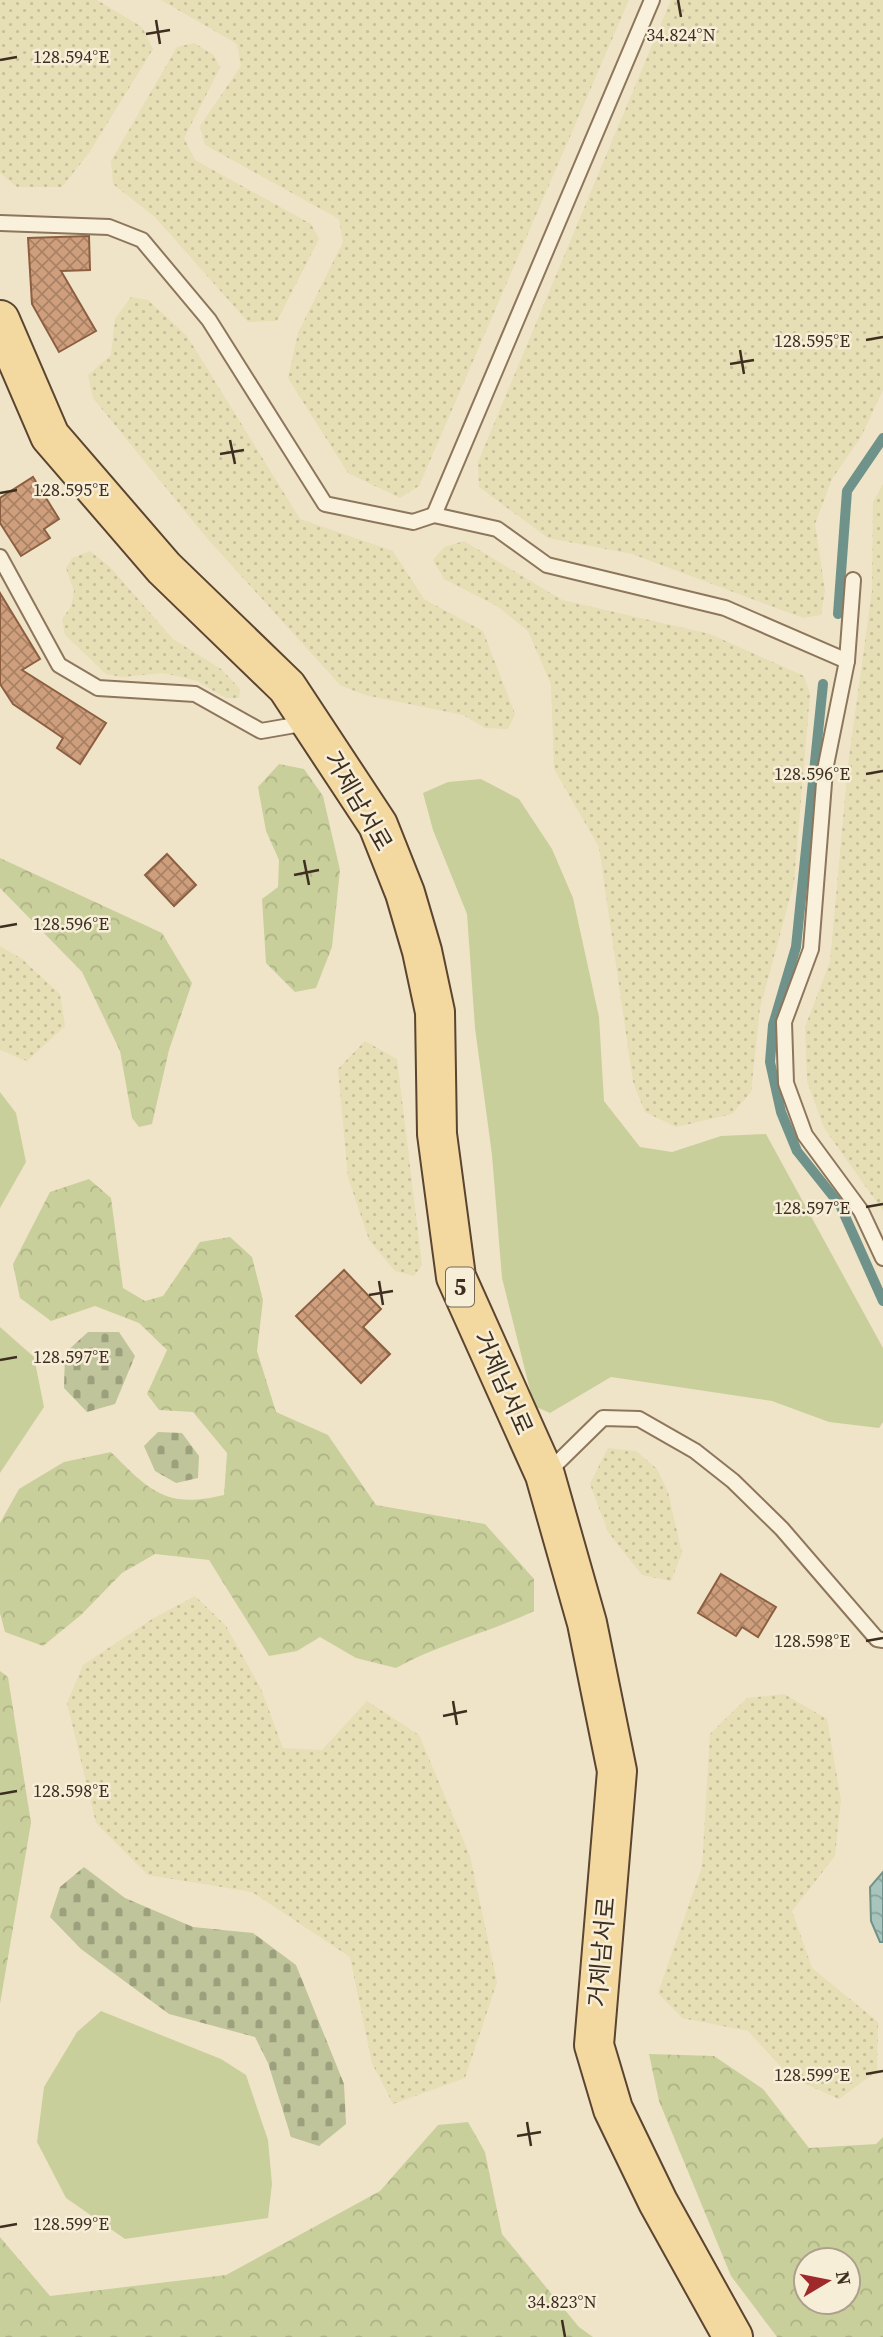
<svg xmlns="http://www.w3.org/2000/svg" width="883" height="2337" font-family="'Source Serif 4','Noto Sans KR',serif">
<defs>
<pattern id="farmland-dots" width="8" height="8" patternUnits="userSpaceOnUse" patternTransform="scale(1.75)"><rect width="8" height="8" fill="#e6deb5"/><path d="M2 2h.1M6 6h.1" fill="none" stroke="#c6bf9b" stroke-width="1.8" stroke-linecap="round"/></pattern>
<pattern id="forest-crowns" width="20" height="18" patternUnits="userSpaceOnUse" patternTransform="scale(1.75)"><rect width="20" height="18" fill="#c9cf9b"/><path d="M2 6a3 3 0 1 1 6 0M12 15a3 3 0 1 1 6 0" fill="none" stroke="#aeb285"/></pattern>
<pattern id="cemetery-stones" width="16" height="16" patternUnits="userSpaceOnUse" patternTransform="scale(1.75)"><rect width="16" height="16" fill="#bfc49a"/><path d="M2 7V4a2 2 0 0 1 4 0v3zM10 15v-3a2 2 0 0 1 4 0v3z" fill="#9ca07d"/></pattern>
<pattern id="water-waves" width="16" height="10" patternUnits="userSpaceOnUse" patternTransform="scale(1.75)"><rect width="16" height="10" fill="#a9c4bc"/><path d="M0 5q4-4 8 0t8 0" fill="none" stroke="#8ba098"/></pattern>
<pattern id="building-cross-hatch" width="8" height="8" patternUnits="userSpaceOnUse" patternTransform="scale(1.75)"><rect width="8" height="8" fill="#cf9f7d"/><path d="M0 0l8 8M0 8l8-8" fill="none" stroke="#a98266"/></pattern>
</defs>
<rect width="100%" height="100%" fill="#f0e4c8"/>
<!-- farmland -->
<g fill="url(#farmland-dots)">
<polygon points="0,0 97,0 142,27 153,49 89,153 62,187 17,187 0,173"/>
<polygon points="161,0 629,0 419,486 400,498 348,473 288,378 298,333 343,242 339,219 205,145 200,126 241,66 237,44"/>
<polygon points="671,0 883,0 883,390 861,437 832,479 815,524 825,590 821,615 803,618 632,554 548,538 479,487 478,462"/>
<polygon points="194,43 214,55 220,68 184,138 195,160 311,224 319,239 277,321 248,322 155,217 113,184 111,161 177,47"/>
<polygon points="131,297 148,300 187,336 300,519 393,551 424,599 483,631 515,714 508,729 485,728 463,715 365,695 340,685 206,537 93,398 88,375 111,355 115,319"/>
<polygon points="883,484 883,1211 824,1128 807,1081 805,1027 830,962 848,765 872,591 873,502"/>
<polygon points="464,541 562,600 710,634 804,676 810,694 794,883 760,1008 751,1092 732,1114 676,1127 645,1112 633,1082 599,847 554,769 551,684 528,631 497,606 444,579 433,560 444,547"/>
<polygon points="90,551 110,567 173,639 221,669 240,689 239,698 226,698 197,681 164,673 122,677 106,674 65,635 62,619 71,607 74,591 66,568 72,558"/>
<polygon points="0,946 22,959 60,994 65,1026 27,1061 0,1050"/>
<polygon points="365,1041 397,1059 422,1265 414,1276 395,1271 369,1240 348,1177 338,1069"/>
<polygon points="608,1448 636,1451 657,1469 668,1492 682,1553 671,1581 642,1575 608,1532 590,1484"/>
<polygon points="195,1596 226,1626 261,1689 283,1748 322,1750 367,1701 419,1735 470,1856 497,1982 465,2078 393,2104 372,2063 350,1957 252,1892 148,1875 96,1823 67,1703 83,1665 152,1619"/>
<polygon points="784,1694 827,1719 841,1800 835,1856 792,1911 812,1968 878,2022 877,2071 839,2099 790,2077 748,2031 682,2018 658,1993 702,1867 710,1734 747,1698"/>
</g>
<!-- green -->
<g fill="#c9cf9b">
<polygon points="481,779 519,799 552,849 573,898 599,1017 604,1101 640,1147 672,1152 721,1136 766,1134 883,1348 883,1422 879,1428 829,1422 772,1401 611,1377 550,1413 534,1406 502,1278 492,1155 475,1028 467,914 433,830 423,793 448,782"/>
<polygon points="0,1092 16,1113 26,1162 0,1208"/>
<polygon points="0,1327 34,1357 44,1407 0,1473"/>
<polygon points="101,2011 221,2059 246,2075 268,2140 272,2184 268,2218 125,2239 66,2198 37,2142 44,2087 77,2032"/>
</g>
<!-- forest -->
<g fill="url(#forest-crowns)" fill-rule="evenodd">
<polygon points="279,764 304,769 323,796 340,870 332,947 316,988 295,992 266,963 262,899 278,887 279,860 266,831 258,787"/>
<polygon points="0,858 162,933 192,983 169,1050 152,1124 139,1127 132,1118 120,1051 82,972 0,888"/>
<path d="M89 1179 111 1198 123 1288 145 1301 163 1296 200 1242 230 1237 252 1257 263 1300 257 1351 276 1412 328 1435 376 1505 485 1524 534 1579V1611C488 1633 439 1644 396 1668L356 1658 320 1637 297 1651 269 1656 209 1560 155 1554 122 1573 81 1615 43 1646 5 1632 0 1613V1523L19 1489 64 1462 111 1452C150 1491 166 1509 224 1495L227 1453 193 1412 159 1410 147 1394 167 1350 139 1323 95 1306 51 1321 20 1298 13 1264 50 1192Z"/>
<polygon points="0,1671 8,1677 31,1823 0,2004"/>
<path d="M649 2054 714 2056 763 2089 809 2148 876 2144 883 2137V2337H777L731 2276 659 2101ZM806 2260H848V2302H806Z"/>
<polygon points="468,2122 485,2152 502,2234 579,2327 593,2337 0,2337 0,2237 50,2296 226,2275 380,2191 438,2125"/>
</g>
<!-- cemetery -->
<g fill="url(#cemetery-stones)">
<polygon points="88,1332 119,1332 135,1356 115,1404 87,1412 64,1388 65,1353"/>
<polygon points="158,1432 182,1433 199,1456 198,1478 176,1483 155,1471 144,1446"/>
<polygon points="84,1867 125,1898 193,1927 253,1933 296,1965 344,2084 346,2124 319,2146 291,2137 268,2063 255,2037 169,2014 81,1949 50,1917 60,1887"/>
</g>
<!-- water -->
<polygon fill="url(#water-waves)" stroke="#6f938a" stroke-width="2" points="883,1872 883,1942 880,1942 871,1921 870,1887"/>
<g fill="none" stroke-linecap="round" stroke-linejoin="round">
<!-- stream -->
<g stroke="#6f938a" stroke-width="10">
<polyline points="838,614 847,491 883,438"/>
<polyline points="823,684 796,947 773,1025 770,1062 781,1112 797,1151 840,1205 883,1301"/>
</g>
</g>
<!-- building -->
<g fill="url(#building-cross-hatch)" stroke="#8d5f41" stroke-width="2">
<polygon points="89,236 90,270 61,271 96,331 59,352 32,304 28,238"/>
<polygon points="33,477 59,519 44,529 50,538 21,556 0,523 0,498"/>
<polygon points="0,593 40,659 22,670 106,723 80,764 57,748 63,738 13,704 0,684"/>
<polygon points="167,854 196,885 174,906 145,875"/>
<polygon points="344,1270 381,1309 363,1327 390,1354 361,1383 296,1316"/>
<polygon points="721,1574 776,1607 758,1637 742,1627 736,1636 698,1613"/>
</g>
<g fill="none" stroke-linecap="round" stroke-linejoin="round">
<defs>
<g id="service">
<polyline points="0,223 109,227 142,240 209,320 325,504 413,522 434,515 497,529 547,565 725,608 847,661"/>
<polyline points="434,515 652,0"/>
<polyline points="0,557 59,665 98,688 195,694 261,731 307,723"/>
<polyline points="853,580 847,661 825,770 811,949 784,1022 786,1083 805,1135 861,1211 883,1258"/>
<polyline points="548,1472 603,1418 639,1419 695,1451 733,1481 782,1529 877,1639 883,1640"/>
</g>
<polyline id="primary" points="0,320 50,436 164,568 287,687 378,825 405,893 422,951 435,1012 437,1134 456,1277 545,1475 587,1623 617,1771 594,2045 613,2109 658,2202 733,2337"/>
</defs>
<!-- service casing -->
<use href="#service" stroke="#8d765c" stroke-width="18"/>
<!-- primary casing -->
<use href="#primary" stroke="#5b4430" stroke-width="42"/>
<!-- service -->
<use href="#service" stroke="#faf1dc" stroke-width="14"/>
<!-- primary -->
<use href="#primary" stroke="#f3d9a0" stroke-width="38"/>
</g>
<!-- ticks -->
<path fill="none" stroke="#3d2e20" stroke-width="2.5" d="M678 0 681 17M156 20 160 44M146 34 170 30M0 60 17 57M866 340 883 337M740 350 744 374M730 364 754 360M230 440 235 464M220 454 244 450M0 493 17 490M866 774 883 771M304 860 309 885M294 875 319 870M0 927 17 924M866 1207 883 1204M379 1281 383 1305M369 1295 393 1291M0 1360 17 1357M866 1641 883 1638M453 1701 457 1725M443 1716 467 1711M0 1794 17 1791M866 2074 883 2071M527 2122 531 2146M517 2136 541 2132M0 2227 17 2224M562 2320 565 2337"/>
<g text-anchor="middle" stroke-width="5" stroke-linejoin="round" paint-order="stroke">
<!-- shield labels -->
<rect fill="#f7eed8" stroke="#756857" stroke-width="2" x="446" y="1267.5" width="28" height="39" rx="5"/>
<g font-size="23" font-weight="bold" fill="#3d2e20">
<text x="460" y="1295">5</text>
</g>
<!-- street labels -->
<g font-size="24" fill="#3d2e20" stroke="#f7eed8">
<text transform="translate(358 801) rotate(60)" y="8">거제남서로</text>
<text transform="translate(503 1383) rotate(66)" y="8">거제남서로</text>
<text transform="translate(602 1952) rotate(-85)" y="8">거제남서로</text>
</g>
</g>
<g font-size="18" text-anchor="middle" fill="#3d2e20" stroke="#f7eed8" stroke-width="5" stroke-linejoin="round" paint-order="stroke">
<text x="681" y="41">34.824°N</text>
<text x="71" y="63">128.594°E</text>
<text x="812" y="347">128.595°E</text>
<text x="71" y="496">128.595°E</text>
<text x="812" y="780">128.596°E</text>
<text x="71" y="930">128.596°E</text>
<text x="812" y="1214">128.597°E</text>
<text x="71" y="1363">128.597°E</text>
<text x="812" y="1647">128.598°E</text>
<text x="71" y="1797">128.598°E</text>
<text x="812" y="2081">128.599°E</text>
<text x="71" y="2230">128.599°E</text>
<text x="562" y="2308">34.823°N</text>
</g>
<!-- north arrow -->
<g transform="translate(827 2281) rotate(80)"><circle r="33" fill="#f7eed8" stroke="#ada18e" stroke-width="2"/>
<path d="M0-5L12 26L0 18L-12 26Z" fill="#9e2a2b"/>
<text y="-10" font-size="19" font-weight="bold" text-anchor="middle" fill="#3d2e20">N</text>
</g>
</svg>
